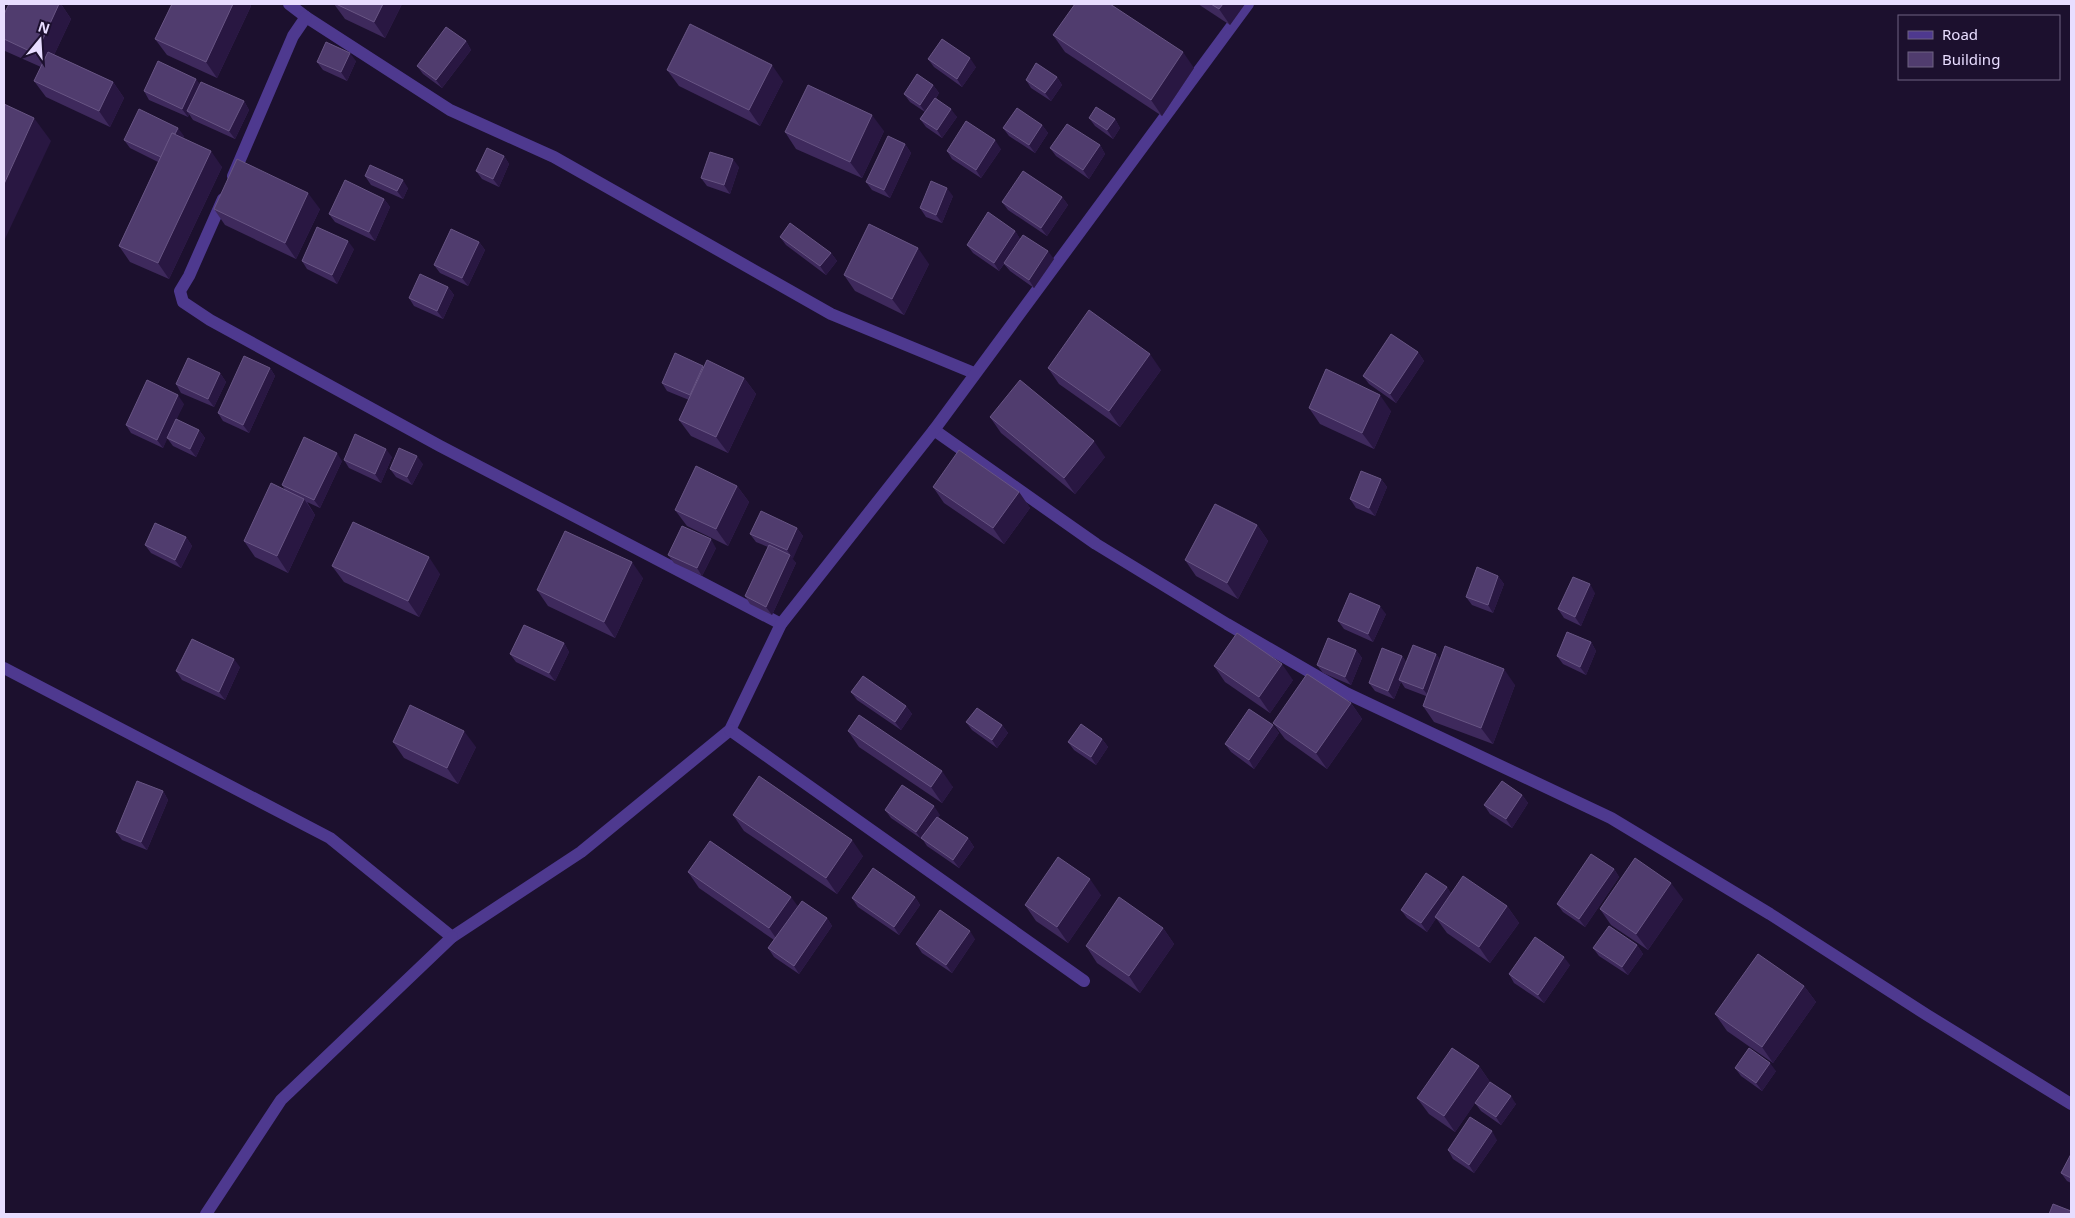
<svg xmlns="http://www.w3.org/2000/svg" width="2075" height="1218" font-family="'Noto Sans',sans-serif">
<rect width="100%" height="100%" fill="#1c102e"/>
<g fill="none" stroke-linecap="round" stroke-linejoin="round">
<!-- minor -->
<g stroke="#4e398f" stroke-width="12">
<polyline points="289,4 306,17 450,110 554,157 831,314 974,373"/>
<polyline points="233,176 293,36 306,17"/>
<polyline points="223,199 189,276 180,291 183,302 210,320 440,446 781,624"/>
<polyline points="934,430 1096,544 1227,624 1346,693 1611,818 1770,914 1927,1015 2071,1104"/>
<polyline points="4,668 330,838 452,937 581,852 730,730 781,624 934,430 1248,4"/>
<polyline points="730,730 1084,981"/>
<polyline points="206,1214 281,1100 452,937"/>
</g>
</g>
<!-- wall -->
<g fill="#3e295c">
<polygon points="9,4 61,4 71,19 54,55 113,82 124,98 110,127 46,97 34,81 41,67 5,51 4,48 4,14"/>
<polygon points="172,4 249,4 251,6 217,78 167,55 155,39"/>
<polygon points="334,4 402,4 385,38 345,19"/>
<polygon points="1198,4 1245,4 1230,25"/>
<polygon points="1053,35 1194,68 1162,116 1065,52"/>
<polygon points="466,41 471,50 442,88 423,74 417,66"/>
<polygon points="928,59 976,67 962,87 934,67"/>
<polygon points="356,61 347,81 323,70 317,62"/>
<polygon points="667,70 783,81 760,126 679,86"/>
<polygon points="1057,77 1062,85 1051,101 1031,88 1026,80"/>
<polygon points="200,84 244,101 249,110 235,139 193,120 189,114 188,117 149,100 144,91"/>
<polygon points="933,85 939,93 936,98 957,117 942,138 926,127 920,119 925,112 910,102 904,94"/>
<polygon points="1089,118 1115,119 1120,128 1113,139 1095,126"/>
<polygon points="1042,125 1048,133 1035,153 1009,136 1003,128"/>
<polygon points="884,131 862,178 796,149 785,132"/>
<polygon points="184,136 183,138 222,167 169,279 130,262 119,246 158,162 130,148 124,140"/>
<polygon points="905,144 911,153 890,198 872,190 866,182"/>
<polygon points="1100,145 1105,154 1089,179 1056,156 1050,148"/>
<polygon points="1001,149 981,178 952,159 947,151"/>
<polygon points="504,156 509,164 499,187 482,179 476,171"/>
<polygon points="739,167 730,194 707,186 701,178"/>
<polygon points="365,176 408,188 403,199 371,185"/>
<polygon points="953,196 942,223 926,217 920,208"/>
<polygon points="1062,197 1068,205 1047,236 1008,210 1002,202"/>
<polygon points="384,199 390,207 375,241 335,222 329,214"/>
<polygon points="214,209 320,209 296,259 225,225"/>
<polygon points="1015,231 1020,239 1054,259 1034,288 1010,271 1004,264 999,271 973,253 967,245"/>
<polygon points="780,237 831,253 837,261 826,275 786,245"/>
<polygon points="479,242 485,250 468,286 440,273 434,265"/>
<polygon points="354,249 337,284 307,269 302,261"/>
<polygon points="929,264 904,315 855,291 844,275"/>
<polygon points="448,287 454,295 443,319 414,306 409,298"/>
<polygon points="1418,352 1424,361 1396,403 1369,384 1363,376"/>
<polygon points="703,366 704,367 744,378 756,394 728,453 691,436 679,420 689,400 667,391 662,383"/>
<polygon points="270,368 275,376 249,433 223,421 218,413"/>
<polygon points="1048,368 1161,370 1120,427 1059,384"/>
<polygon points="220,373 226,382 214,407 181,393 176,384"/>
<polygon points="184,404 176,419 199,430 205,438 196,457 173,446 167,438 163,448 131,433 126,425"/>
<polygon points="1309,408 1391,411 1374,449 1320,424"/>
<polygon points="990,417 1105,457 1075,494 1001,433"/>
<polygon points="392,457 381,483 349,468 344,460"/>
<polygon points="342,461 320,508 307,502 315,515 288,573 255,557 244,541 285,490 282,485"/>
<polygon points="423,464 412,485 396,477 390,469"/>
<polygon points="1381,479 1387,487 1375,516 1356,508 1350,499"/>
<polygon points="737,486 749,502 728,546 687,526 675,510"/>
<polygon points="933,487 1019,492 1030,508 1004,544 944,503"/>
<polygon points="1257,525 1268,541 1238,599 1196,576 1185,560"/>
<polygon points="797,528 803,536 792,559 796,563 772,615 750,604 745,596 768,547 756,542 750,534"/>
<polygon points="186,537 192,546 181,568 151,553 145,545"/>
<polygon points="716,548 702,576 674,563 668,555"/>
<polygon points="332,566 440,574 419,617 344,582"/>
<polygon points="1498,576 1504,584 1493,613 1472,605 1466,597"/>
<polygon points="643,578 615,638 548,606 537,590"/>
<polygon points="1595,593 1581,626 1564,618 1558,609"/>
<polygon points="1386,614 1373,642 1344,629 1338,621"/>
<polygon points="1591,642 1596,651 1586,675 1563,664 1557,656"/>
<polygon points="564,643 569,652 555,681 516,662 510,654"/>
<polygon points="1356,650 1362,658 1351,685 1323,673 1317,665"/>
<polygon points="1436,654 1440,660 1515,685 1493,744 1434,722 1423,706 1426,696 1405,688 1401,682 1394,699 1375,691 1369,683 1402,656 1406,662"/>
<polygon points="1214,666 1293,680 1270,713 1225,682"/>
<polygon points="240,667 225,700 182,680 176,671"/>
<polygon points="851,692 906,706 912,714 901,730 857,700"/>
<polygon points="1351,703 1362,719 1327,769 1285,739 1273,723"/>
<polygon points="966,722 1002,725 1008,733 997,748 972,730"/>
<polygon points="1273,725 1279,733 1254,769 1231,752 1225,744"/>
<polygon points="848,731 953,787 942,803 859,747"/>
<polygon points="1102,739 1108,747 1096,765 1074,750 1068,742"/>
<polygon points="393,742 476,747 458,784 404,758"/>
<polygon points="163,791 168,800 147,850 122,840 116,832"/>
<polygon points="1522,795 1528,803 1512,828 1490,814 1484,805"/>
<polygon points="885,810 940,815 938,817 968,838 974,847 959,868 927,846 923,840 891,818"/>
<polygon points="733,815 863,856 837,894 744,831"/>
<polygon points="1614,869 1619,877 1585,927 1563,912 1557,904"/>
<polygon points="688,872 798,906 827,918 832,926 799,974 774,957 768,948 774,940 699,888"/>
<polygon points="1447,887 1451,894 1507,906 1519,923 1490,963 1447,933 1436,918 1427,932 1407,918 1401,910"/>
<polygon points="1101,895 1068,943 1036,921 1025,905"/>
<polygon points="915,897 920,905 899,935 858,907 852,898"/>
<polygon points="1683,899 1648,950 1611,925 1600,909"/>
<polygon points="1163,928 1174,944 1140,993 1097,963 1086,946"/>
<polygon points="975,939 952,973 922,953 916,944"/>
<polygon points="1637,945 1643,954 1628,975 1599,956 1593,948"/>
<polygon points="1570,965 1544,1003 1514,983 1509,974"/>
<polygon points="1804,986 1816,1002 1773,1063 1727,1031 1715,1014"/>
<polygon points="1479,1066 1490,1082 1516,1104 1501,1125 1481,1111 1475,1103 1455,1132 1429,1114 1417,1098"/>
<polygon points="1735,1068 1776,1071 1762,1091 1741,1076"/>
<polygon points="1497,1140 1474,1173 1453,1159 1448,1150"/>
<polygon points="2071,1154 2071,1183 2067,1181 2061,1173"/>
</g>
<!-- shaded-wall -->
<g fill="#291742">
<polygon points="59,4 61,4 71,19 47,70 36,54"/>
<polygon points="233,4 249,4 251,6 217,78 206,62"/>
<polygon points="383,4 402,4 385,38 374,22"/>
<polygon points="1223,4 1245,4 1230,25 1219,9"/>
<polygon points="466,41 471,50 442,88 436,80"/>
<polygon points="1183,52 1194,68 1162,116 1151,100"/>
<polygon points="350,53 356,61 347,81 341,72"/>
<polygon points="970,58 976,67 962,87 957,79"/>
<polygon points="772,65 783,81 760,126 749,110"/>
<polygon points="1057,77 1062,85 1051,101 1045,93"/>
<polygon points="196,79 202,87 187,111 189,114 188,117 182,109"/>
<polygon points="113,82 124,98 110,127 99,111"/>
<polygon points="933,85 939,93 926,113 920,105"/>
<polygon points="244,101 249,110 235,139 229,131"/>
<polygon points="951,109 957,117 942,138 937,130"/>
<polygon points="872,115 884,131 862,178 850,162"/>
<polygon points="34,118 51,141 4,241 4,184"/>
<polygon points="1115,119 1120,128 1113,139 1107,130"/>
<polygon points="1042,125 1048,133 1035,153 1029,145"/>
<polygon points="178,128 184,136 169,167 163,158"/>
<polygon points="995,140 1001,149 981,178 976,170"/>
<polygon points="905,144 911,153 890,198 884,190"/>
<polygon points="1100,145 1105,154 1089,179 1083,170"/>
<polygon points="211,151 222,167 169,279 158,263"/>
<polygon points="504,156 509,164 499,187 493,179"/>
<polygon points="733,159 739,167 730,194 724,185"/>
<polygon points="403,180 408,188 403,199 397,191"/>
<polygon points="947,188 953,196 942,223 936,215"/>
<polygon points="308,193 320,209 296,259 285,243"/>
<polygon points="1062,197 1068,205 1047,236 1041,228"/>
<polygon points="384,199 390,207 375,241 369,232"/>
<polygon points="1015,231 1020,239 999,271 994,263"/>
<polygon points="348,241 354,249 337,284 332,275"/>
<polygon points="479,242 485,250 468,286 462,278"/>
<polygon points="918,248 929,264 904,315 892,299"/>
<polygon points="1048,251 1054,259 1034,288 1029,280"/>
<polygon points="831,253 837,261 826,275 820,266"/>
<polygon points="448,287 454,295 443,319 437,311"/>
<polygon points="1418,352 1424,361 1396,403 1390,394"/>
<polygon points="1150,354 1161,370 1120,427 1109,411"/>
<polygon points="270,368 275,376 249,433 243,425"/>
<polygon points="220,373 226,382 214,407 208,399"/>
<polygon points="744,378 756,394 728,453 716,437"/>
<polygon points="178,395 184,404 163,448 157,440"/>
<polygon points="1380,395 1391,411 1374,449 1362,433"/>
<polygon points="199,430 205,438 196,457 190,449"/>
<polygon points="1094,441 1105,457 1075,494 1064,478"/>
<polygon points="386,449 392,457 381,483 375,474"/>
<polygon points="337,453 342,461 320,508 314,500"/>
<polygon points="417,456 423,464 412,485 407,477"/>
<polygon points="1381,479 1387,487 1375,516 1369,508"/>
<polygon points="737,486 749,502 728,546 716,529"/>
<polygon points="1019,492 1030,508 1004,544 993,528"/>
<polygon points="304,499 315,515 288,573 277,556"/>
<polygon points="1257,525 1268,541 1238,599 1227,583"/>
<polygon points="797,528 803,536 793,559 787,550"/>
<polygon points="186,537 192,546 181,568 175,560"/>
<polygon points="711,539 716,548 702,576 697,568"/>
<polygon points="790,555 796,563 772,615 766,607"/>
<polygon points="429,557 440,574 419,617 408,601"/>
<polygon points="632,562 643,578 615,638 604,622"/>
<polygon points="1498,576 1504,584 1493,613 1488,605"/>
<polygon points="1590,584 1595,593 1581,626 1575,617"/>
<polygon points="1380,606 1386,614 1373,642 1368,634"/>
<polygon points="1591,642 1596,651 1586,675 1580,667"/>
<polygon points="564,643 569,652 555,681 549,673"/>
<polygon points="1356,650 1362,658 1351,685 1345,677"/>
<polygon points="1436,654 1442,662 1429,697 1423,689"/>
<polygon points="1402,656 1407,664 1399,680 1401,682 1394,699 1388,691"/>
<polygon points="234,659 240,667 225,700 219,692"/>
<polygon points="1282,664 1293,680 1270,713 1259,697"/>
<polygon points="1504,669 1515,685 1493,744 1481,728"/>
<polygon points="1351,703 1362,719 1327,769 1316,753"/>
<polygon points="906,706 912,714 901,730 895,722"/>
<polygon points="1002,725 1008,733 997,748 992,740"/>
<polygon points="1273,725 1279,733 1254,769 1249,760"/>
<polygon points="464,731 476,747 458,784 447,768"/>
<polygon points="1102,739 1108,747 1096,765 1091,757"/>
<polygon points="942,771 953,787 942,803 931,787"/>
<polygon points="163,791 168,800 147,850 141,842"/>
<polygon points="1522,795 1528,803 1512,828 1506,819"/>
<polygon points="934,806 940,815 923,839 921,838 922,840 916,832"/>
<polygon points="968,838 974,847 959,868 953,860"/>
<polygon points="852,840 863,856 837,894 826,878"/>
<polygon points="1614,869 1619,877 1585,927 1579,919"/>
<polygon points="1090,879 1101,895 1068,943 1057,927"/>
<polygon points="1671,883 1683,899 1648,950 1636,934"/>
<polygon points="1447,887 1452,895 1427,932 1421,923"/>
<polygon points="791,897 803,913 780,944 769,928"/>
<polygon points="915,897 920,905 899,935 894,927"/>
<polygon points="1507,906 1519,923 1490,963 1479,947"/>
<polygon points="827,918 832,926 799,974 794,966"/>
<polygon points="1163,928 1174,944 1140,993 1129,976"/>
<polygon points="970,931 975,939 952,973 946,965"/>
<polygon points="1637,945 1643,954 1628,975 1622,967"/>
<polygon points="1564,957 1570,965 1544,1003 1538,995"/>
<polygon points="1804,986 1816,1002 1773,1063 1762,1047"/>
<polygon points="1770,1063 1776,1071 1762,1091 1756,1083"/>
<polygon points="1479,1066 1490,1082 1455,1132 1444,1116"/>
<polygon points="1511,1096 1516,1104 1501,1125 1496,1117"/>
<polygon points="1492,1131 1497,1140 1474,1173 1469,1165"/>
</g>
<!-- building -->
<g fill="#503c6e" stroke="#685584">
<polygon points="9,4 59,4 36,54 4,39 4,14"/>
<polygon points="172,4 233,4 206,62 155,39"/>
<polygon points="336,4 383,4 374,22"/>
<polygon points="1075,4 1110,4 1183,52 1151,100 1053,35"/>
<polygon points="1211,4 1223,4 1219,9"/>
<polygon points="690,24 772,65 749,110 667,70"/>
<polygon points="446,27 466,41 436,80 417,66"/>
<polygon points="942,39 970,58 957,79 928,59"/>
<polygon points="326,42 350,53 341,72 317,62"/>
<polygon points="48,52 113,82 99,111 34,81"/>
<polygon points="158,61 196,79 182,109 144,91"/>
<polygon points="1036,63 1057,77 1045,93 1026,80"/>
<polygon points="917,74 933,85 920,105 904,94"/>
<polygon points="201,82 244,101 229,131 187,111"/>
<polygon points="808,85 872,115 850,162 785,132"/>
<polygon points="935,98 951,109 937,130 920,119"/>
<polygon points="4,104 34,118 4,184"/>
<polygon points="1096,107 1115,119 1107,130 1089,118"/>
<polygon points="1017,108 1042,125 1029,145 1003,128"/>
<polygon points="139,109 178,128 175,134 172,133 161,157 124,140"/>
<polygon points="966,121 995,140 976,170 947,151"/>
<polygon points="1067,124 1100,145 1083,170 1050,148"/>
<polygon points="172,133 211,151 158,263 119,246"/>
<polygon points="888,136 905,144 884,190 866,182"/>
<polygon points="487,148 504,156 493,179 476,171"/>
<polygon points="710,152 733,159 724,185 701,178"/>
<polygon points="237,159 308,193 285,243 214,209"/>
<polygon points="370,165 403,180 397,191 365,176"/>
<polygon points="1023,171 1062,197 1041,228 1002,202"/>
<polygon points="345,180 384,199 369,232 329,214"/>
<polygon points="931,181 947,188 936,215 920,208"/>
<polygon points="988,212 1015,231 994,263 967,245"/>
<polygon points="790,223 831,253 820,266 780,237"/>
<polygon points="869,224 918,248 892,299 844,275"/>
<polygon points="317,227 348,241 332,275 302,261"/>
<polygon points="451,229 479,242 462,278 434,265"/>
<polygon points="1023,235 1048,251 1029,280 1004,263"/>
<polygon points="420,274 448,287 437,311 409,298"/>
<polygon points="1089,310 1150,354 1109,411 1048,368"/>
<polygon points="1391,334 1418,352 1390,394 1363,376"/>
<polygon points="675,353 703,366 690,395 662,383"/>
<polygon points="244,356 270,368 243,425 218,413"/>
<polygon points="188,358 220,373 208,399 176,384"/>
<polygon points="707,360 744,378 716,437 679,420"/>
<polygon points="1326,369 1380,395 1362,433 1309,408"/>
<polygon points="147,380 178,395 157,440 126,425"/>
<polygon points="1020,380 1094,441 1064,478 990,417"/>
<polygon points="176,419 199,430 190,449 167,438"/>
<polygon points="355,434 386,449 375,474 344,460"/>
<polygon points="304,437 337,453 314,500 282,485"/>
<polygon points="399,448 417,456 407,477 390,469"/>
<polygon points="959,450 1019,492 993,528 933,487"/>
<polygon points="696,466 737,486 716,529 675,510"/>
<polygon points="1361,471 1381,479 1369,508 1350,499"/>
<polygon points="271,483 304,499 277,556 244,541"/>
<polygon points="1215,504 1257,525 1227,583 1185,560"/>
<polygon points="761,511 797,528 787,550 750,534"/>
<polygon points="353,522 429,557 408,601 332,566"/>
<polygon points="155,523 186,537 175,560 145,545"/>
<polygon points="682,526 711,539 697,568 668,555"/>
<polygon points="565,531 632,562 604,622 537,590"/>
<polygon points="769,545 790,555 766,607 745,596"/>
<polygon points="1477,567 1498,576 1488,605 1466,597"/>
<polygon points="1573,577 1590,584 1575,617 1558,609"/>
<polygon points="1350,593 1380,606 1368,634 1338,621"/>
<polygon points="524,625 564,643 549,673 510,654"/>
<polygon points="1567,632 1591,642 1580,667 1557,656"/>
<polygon points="1237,633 1282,664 1259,697 1214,666"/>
<polygon points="1328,638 1356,650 1345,677 1317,665"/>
<polygon points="192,639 234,659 219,692 176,671"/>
<polygon points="1413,645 1436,654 1423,689 1399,680"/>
<polygon points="1445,646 1504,669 1481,728 1423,706"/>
<polygon points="1382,648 1402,656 1388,691 1369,683"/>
<polygon points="1307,674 1351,703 1316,753 1273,723"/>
<polygon points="863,676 906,706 895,722 851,692"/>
<polygon points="410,705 464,731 447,768 393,742"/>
<polygon points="977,708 1002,725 992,740 966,722"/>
<polygon points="1249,709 1273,725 1249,760 1225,744"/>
<polygon points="859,715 942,771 931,787 848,731"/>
<polygon points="1081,724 1102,739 1091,757 1068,742"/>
<polygon points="759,776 852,840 826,878 733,815"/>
<polygon points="137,781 163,791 141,842 116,832"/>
<polygon points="1502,781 1522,795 1506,819 1484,805"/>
<polygon points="902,785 934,806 916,832 885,810"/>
<polygon points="937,817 968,838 953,860 921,838"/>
<polygon points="710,841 791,897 769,928 688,872"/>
<polygon points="1591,854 1614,869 1579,919 1557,904"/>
<polygon points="1058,857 1090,879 1057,927 1025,905"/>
<polygon points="1635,858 1671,883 1636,934 1600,909"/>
<polygon points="873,868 915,897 894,927 852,898"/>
<polygon points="1426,873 1447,887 1421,923 1401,910"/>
<polygon points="1463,876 1507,906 1479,947 1435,917"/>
<polygon points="1119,897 1163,928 1129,976 1086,946"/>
<polygon points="802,901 827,918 794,966 768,948"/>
<polygon points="940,910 970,931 946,965 916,944"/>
<polygon points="1609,926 1637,945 1622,967 1593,948"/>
<polygon points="1535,937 1564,957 1538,995 1509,974"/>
<polygon points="1758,954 1804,986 1762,1047 1715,1014"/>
<polygon points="1452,1048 1479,1066 1444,1116 1417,1098"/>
<polygon points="1749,1048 1770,1063 1756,1083 1735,1068"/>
<polygon points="1490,1082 1511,1096 1496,1117 1475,1103"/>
<polygon points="1470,1117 1492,1131 1469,1165 1448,1150"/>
<polygon points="2071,1154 2071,1178 2061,1173"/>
<polygon points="2053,1204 2071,1211 2071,1214 2049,1214"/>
</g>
<!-- border -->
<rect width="2075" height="1218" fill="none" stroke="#e8ddff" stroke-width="10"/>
<!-- legend -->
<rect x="1898" y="15" width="162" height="65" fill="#1c102e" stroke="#6e6282"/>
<rect x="1908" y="31" width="25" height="8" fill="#4e398f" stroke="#6e6282"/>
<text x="1942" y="40" font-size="15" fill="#e8ddff">Road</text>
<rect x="1908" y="52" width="25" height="15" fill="#503c6e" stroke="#6e6282"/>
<text x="1942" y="65" font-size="15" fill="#e8ddff">Building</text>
<!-- north arrow -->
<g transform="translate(40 40) rotate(18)" stroke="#1c102e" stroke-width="4" paint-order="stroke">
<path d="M0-4L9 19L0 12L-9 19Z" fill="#e8ddff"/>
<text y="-8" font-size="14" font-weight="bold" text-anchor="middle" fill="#e8ddff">N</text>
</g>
</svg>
